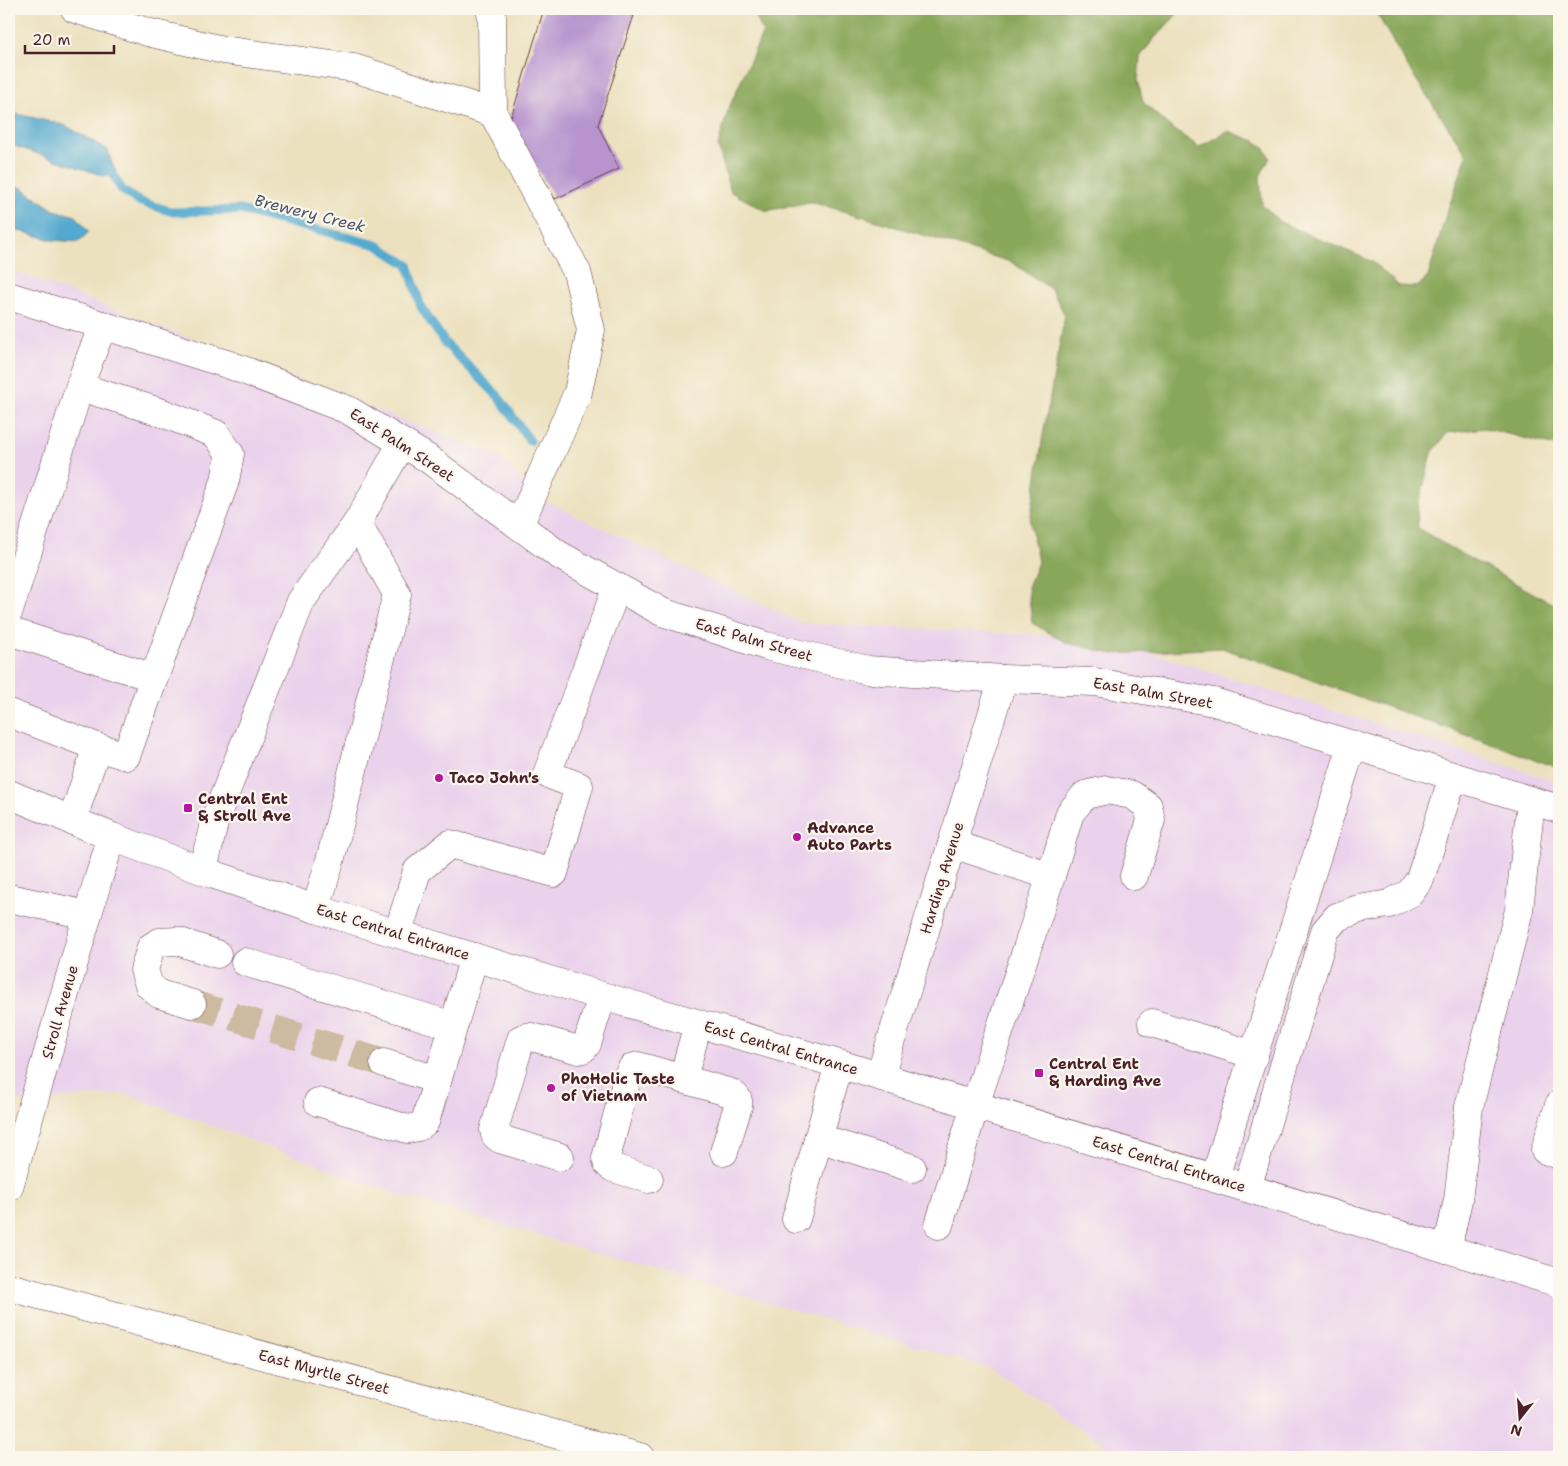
<svg xmlns="http://www.w3.org/2000/svg" width="1568" height="1466" font-family="'Shantell Sans',sans-serif">
<rect width="100%" height="100%" fill="#fbf7ec"/>
<filter id="ink" filterUnits="userSpaceOnUse"><feTurbulence type="fractalNoise" baseFrequency=".02" numOctaves="2"/><feDisplacementMap in="SourceGraphic" scale="10" xChannelSelector="R" yChannelSelector="G"/><feConvolveMatrix kernelMatrix="1 2 1 2 8 2 1 2 1" color-interpolation-filters="sRGB"/></filter>
<filter id="wash" filterUnits="userSpaceOnUse"><feTurbulence type="fractalNoise" baseFrequency=".0096" numOctaves="4" result="noise"/><feDisplacementMap in="SourceGraphic" scale="20" xChannelSelector="R" yChannelSelector="G"/><feGaussianBlur stdDeviation="1.12" result="paint"/><feColorMatrix in="noise" values="0 0 0 0 0 0 0 0 0 0 0 0 0 0 0 0 0 1.4 0 .05"/><feComposite in="paint" operator="in"/></filter>
<g filter="url(#wash)">
<rect width="100%" height="100%" fill="#ece1bf"/>
<!-- built -->
<polygon fill="#ead1ec" points="9,269 500,457 537,497 801,623 1104,638 1559,782 1559,1457 1124,1457 989,1368 391,1192 126,1094 9,1102"/>
<!-- forest -->
<polygon fill="#89a75a" stroke="#6a6342" points="752,9 1180,9 1179,12 1153,40 1140,57 1138,80 1143,102 1169,126 1199,147 1228,131 1255,141 1264,147 1270,158 1260,176 1262,204 1280,222 1373,262 1399,286 1417,287 1428,277 1445,218 1467,155 1409,69 1374,9 1559,9 1559,447 1484,428 1447,433 1432,453 1417,510 1418,528 1454,550 1555,605 1559,612 1559,768 1222,648 1113,654 1067,643 1032,623 1028,587 1038,562 1030,522 1043,435 1065,315 1051,289 1011,262 851,213 810,202 766,211 731,192 718,146 728,110 763,32"/>
<!-- water -->
<g fill="#52a9ce" stroke="#4e647c">
<polygon points="9,112 64,125 108,150 111,161 116,172 104,176 9,144"/>
<polygon points="9,185 22,188 54,210 76,216 89,232 78,242 52,240 9,228"/>
</g>
<g fill="none" stroke-linecap="round" stroke-linejoin="round">
<!-- stream -->
<polyline stroke="#52a9ce" stroke-width="9" points="103,166 110,170 122,190 138,201 173,212 240,210 377,245 408,265 421,307 445,343 498,396 530,441"/>
</g>
<g id="blocks">
<!-- building -->
<polygon fill="#b894cf" points="544,9 636,9 598,125 619,169 555,199 510,121"/>
</g>
</g>
<g filter="url(#ink)">
<use href="#blocks" fill-opacity="0" stroke="#623c41" stroke-width="1"/>
<g fill="none" stroke-linecap="round" stroke-linejoin="round">
<!-- minor-tunnel -->
<polyline stroke="#ccbaa1" stroke-width="28" stroke-dasharray="28 14" stroke-linecap="butt" points="192,1004 384,1063"/>
<defs>
<g id="minor">
<polyline points="75,9 147,32 223,50 354,68 493,113 577,272 591,330 578,392 519,526"/>
<polyline points="490,9 492,17 493,113"/>
<polyline points="9,296 230,365 348,410 427,458 559,555 662,612 766,646 868,670 1003,679 1095,682 1214,702 1559,809"/>
<polyline points="80,387 160,412 216,434 230,454 225,481 154,678"/>
<polyline points="9,611 83,376 103,325"/>
<polyline points="9,631 154,678 126,756 97,747 72,821"/>
<polyline points="9,713 97,747"/>
<polyline points="203,870 215,819 301,601 357,523"/>
<polyline points="1051,876 1070,813 1085,795 1107,790 1132,795 1148,806 1151,820 1134,876"/>
<polyline points="9,898 87,915"/>
<polyline points="316,909 331,857 397,594 357,523 402,443"/>
<polyline points="398,933 417,871 450,844 554,873 579,786 547,774 617,587"/>
<polyline points="245,962 453,1026"/>
<polyline points="192,1004 159,994 149,985 144,970 151,947 159,942 177,941 217,954"/>
<polyline points="1152,1023 1254,1055"/>
<polyline points="384,1063 437,1080"/>
<polyline points="880,1076 1003,679"/>
<polyline points="683,1078 698,1024"/>
<polyline points="318,1102 408,1129 418,1127 425,1122 474,957"/>
<polyline points="1559,1105 1545,1150 1559,1155"/>
<polyline points="818,1138 912,1168"/>
<polyline points="560,1157 500,1139 495,1135 494,1130 521,1039 526,1037 532,1037 579,1050 583,1049 587,1044 602,996"/>
<polyline points="1215,1178 1229,1132 1352,746"/>
<path d="M649 1179 613 1168 608 1164 606 1158 628 1075 632 1068 638 1066 731 1093C737 1097 739 1099 738 1106L724 1152"/>
<polyline points="9,1187 97,883 112,837"/>
<polyline points="1247,1188 1325,931 1337,917 1359,909 1389,904 1410,893 1420,879 1453,777"/>
<polyline points="796,1219 839,1064"/>
<polyline points="939,1225 975,1105 1051,876 952,844"/>
<polyline points="1447,1249 1458,1200 1469,1107 1519,910 1531,801"/>
<polyline points="9,1287 640,1457"/>
</g>
<polyline id="highway" points="9,794 112,837 215,875 316,909 602,996 839,1064 1559,1283"/>
</defs>
<!-- minor casing -->
<use href="#minor" stroke="#623c41" stroke-width="29"/>
<!-- highway casing -->
<use href="#highway" stroke="#623c41" stroke-width="29"/>
<!-- minor -->
<use href="#minor" stroke="#fff" stroke-width="28"/>
<!-- highway -->
<use href="#highway" stroke="#fff" stroke-width="28"/>
</g>
</g>
<!-- markers -->
<g fill="#b5179e" stroke="#fbf7ec" stroke-width="2">
<circle cx="439" cy="778" r="5"/>
<rect x="183" y="803" width="10" height="10" rx="2.5"/>
<circle cx="797" cy="837" r="5"/>
<rect x="1034" y="1068" width="10" height="10" rx="2.5"/>
<circle cx="551" cy="1088" r="5"/>
</g>
<g text-anchor="middle" stroke-width="4.5" stroke-linejoin="round" paint-order="stroke">
<!-- street labels -->
<g font-size="15" fill="#4a1f2b" stroke="#fbf7ec">
<text transform="translate(402 445) rotate(33)" y="5">East Palm Street</text>
<text transform="translate(754 640) rotate(16)" y="5">East Palm Street</text>
<text transform="translate(1153 693) rotate(10)" y="5">East Palm Street</text>
<text transform="translate(942 878) rotate(-73)" y="5">Harding Avenue</text>
<text transform="translate(393 932) rotate(17)" y="5">East Central Entrance</text>
<text transform="translate(60 1012) rotate(-74)" y="5">Stroll Avenue</text>
<text transform="translate(781 1048) rotate(16)" y="5">East Central Entrance</text>
<text transform="translate(1169 1164) rotate(17)" y="5">East Central Entrance</text>
<text transform="translate(324 1372) rotate(15)" y="5">East Myrtle Street</text>
</g>
<!-- poi labels -->
<g font-size="15" font-weight="bold" fill="#4a1f2b" stroke="#fbf7ec" text-anchor="start">
<text x="449" y="783">Taco John's</text>
<text x="198" y="804">Central Ent<tspan x="198" dy="17">&amp; Stroll Ave</tspan></text>
<text x="807" y="833">Advance<tspan x="807" dy="17">Auto Parts</tspan></text>
<text x="1049" y="1069">Central Ent<tspan x="1049" dy="17">&amp; Harding Ave</tspan></text>
<text x="561" y="1084">PhoHolic Taste<tspan x="561" dy="17">of Vietnam</tspan></text>
</g>
<!-- water labels -->
<g font-size="16" font-style="italic" fill="#4d566c" stroke="#fbf7ec">
<text transform="translate(310 213) rotate(14)" y="6">Brewery Creek</text>
</g>
</g>
<!-- margin -->
<rect width="1568" height="1466" fill="none" stroke="#fbf7ec" stroke-width="30"/>
<!-- north arrow -->
<g transform="translate(1520 1418) rotate(197)" stroke="#fbf7ec" stroke-width="4" paint-order="stroke">
<path d="M0-4L9 19L0 12L-9 19Z" fill="#4a1f2b"/>
<text y="-8" font-size="14" font-weight="bold" text-anchor="middle" fill="#4a1f2b">N</text>
</g>
<!-- scale -->
<path d="M25 45v8h89v-8" fill="none" stroke="#4a1f2b" stroke-width="2.5"/>
<text x="32" y="45" font-size="15" fill="#4a1f2b" stroke="#fbf7ec" stroke-width="4" paint-order="stroke">20 m</text>
</svg>
